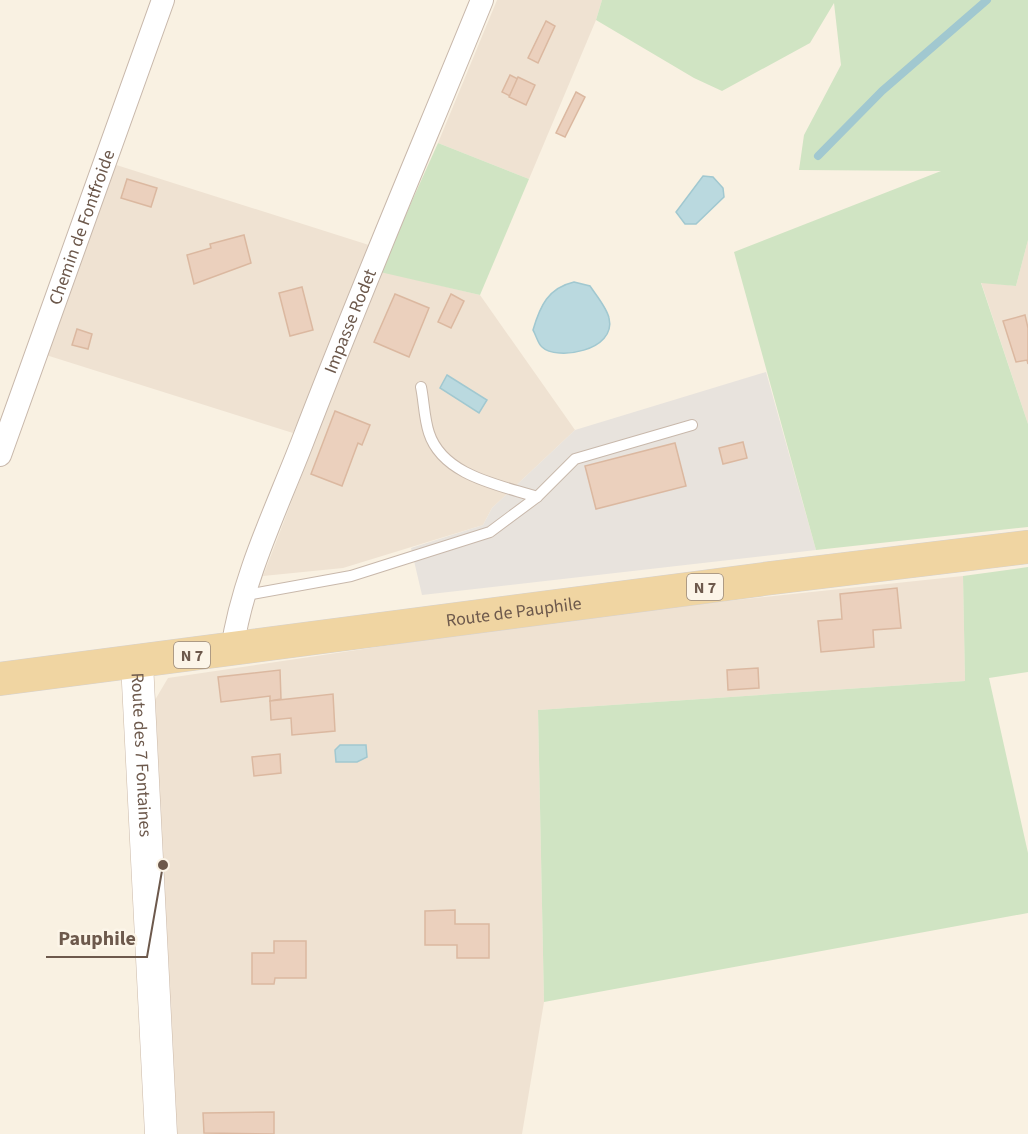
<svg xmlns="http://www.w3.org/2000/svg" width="1028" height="1134" font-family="'Source Sans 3',sans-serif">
<rect width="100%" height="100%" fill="#f9f1e2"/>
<!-- residential -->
<g fill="#efe2d2">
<polygon points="497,0 602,0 596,20 529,179 438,143"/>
<polygon points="110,163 372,246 293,433 46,355"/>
<polygon points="1028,240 1028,424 981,282 1016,286"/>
<polygon points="380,271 480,295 575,430 492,508 483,525 343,568 263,576"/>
<polygon points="963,576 965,681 538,710 544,1002 522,1134 176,1134 155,700 168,678 586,616"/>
</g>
<!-- industrial -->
<polygon fill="#e8e3dd" points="766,372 816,550 422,595 411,548 483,525 492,508 575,430"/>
<!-- green -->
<g fill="#d0e4c3">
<polygon points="602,0 1028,0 1028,240 1016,286 981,283 1028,424 1028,527 816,550 734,252 941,171 799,170 804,135 841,65 834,3 810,43 722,91 694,78 596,20"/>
<polygon points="438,143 529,179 480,295 380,272"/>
<polygon points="1028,567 1028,672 989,678 1028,853 1028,913 544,1002 538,710 965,681 963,576"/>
</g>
<!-- water -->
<g fill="#bad9df" stroke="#a1c8d0" stroke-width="1.5">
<polygon points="703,176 713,177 723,188 724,197 696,224 685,224 676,212"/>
<path d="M574 282 590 286C596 295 607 308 609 318 617 351 556 361 542 347 538 344 536 335 533 330 540 306 548 288 574 282Z"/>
<polygon points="447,375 487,400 479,413 440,388"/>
<polygon points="340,745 366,745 367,757 357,762 336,762 335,750"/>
</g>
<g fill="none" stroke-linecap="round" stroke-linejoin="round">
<!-- stream -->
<polyline stroke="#a1c8d0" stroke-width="8" points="818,156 882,91 987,0"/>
</g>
<!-- building -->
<g fill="#ebd0bd" stroke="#dbb8a0" stroke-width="1.5">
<polygon points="546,21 555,26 538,63 528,58"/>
<polygon points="510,75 518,79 510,96 502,92"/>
<polygon points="518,77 535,85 526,105 509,97"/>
<polygon points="576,92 585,97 565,137 556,133"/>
<polygon points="127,179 157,188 151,207 121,198"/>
<polygon points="244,235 251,263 194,284 187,255 211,248 210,244"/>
<polygon points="302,287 313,330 290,336 279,293"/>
<polygon points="395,294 429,308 409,357 374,342"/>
<polygon points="451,294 464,301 451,328 438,322"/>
<polygon points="1025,315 1028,328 1028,364 1027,360 1016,362 1003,321"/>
<polygon points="77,329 92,334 88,349 72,345"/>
<polygon points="335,411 370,425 362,445 358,443 342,486 311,474"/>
<polygon points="743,442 747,458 723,464 719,448"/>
<polygon points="675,443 686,486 596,509 585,466"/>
<polygon points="897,588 901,628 873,630 874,647 821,652 818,621 842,619 840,594"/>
<polygon points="758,668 759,688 728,690 727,670"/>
<polygon points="280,670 281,699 270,701 270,696 221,702 218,677"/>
<polygon points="333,694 335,731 292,735 291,718 271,720 270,701"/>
<polygon points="280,754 281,773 254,776 252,757"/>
<polygon points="455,910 455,924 489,924 489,958 457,958 457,945 425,945 425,911"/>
<polygon points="274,941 306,941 306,978 275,978 274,984 252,984 252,953 274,953"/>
<polygon points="274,1112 274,1134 204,1133 203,1113"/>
</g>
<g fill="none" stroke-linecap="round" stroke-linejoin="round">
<defs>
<g id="lane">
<path d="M421 387C424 401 424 418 429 433 443 476 500 485 537 497"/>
<polyline points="246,595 351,576 490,532 537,497 575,459 692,425"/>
</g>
<g id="street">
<path id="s1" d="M0 455 163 0"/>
<path id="s2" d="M232 650C242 579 276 510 302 443 359 294 422 147 482 0"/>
</g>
<g id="secondary">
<path id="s3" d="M137 663 161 1134"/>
</g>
<g id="primary">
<path id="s4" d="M0 679 764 579 1028 547"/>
</g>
</defs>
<!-- lane casing -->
<use href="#lane" stroke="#c8b8ab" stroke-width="12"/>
<!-- street casing -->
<use href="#street" stroke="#c8b8ab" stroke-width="24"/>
<!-- secondary casing -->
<use href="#secondary" stroke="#cbb9a9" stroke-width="33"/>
<!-- primary casing -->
<use href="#primary" stroke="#d6d1cd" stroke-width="34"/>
<!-- lane -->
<use href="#lane" stroke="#fff" stroke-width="10"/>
<!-- street -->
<use href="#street" stroke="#fff" stroke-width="22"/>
<!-- secondary -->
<use href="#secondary" stroke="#fff" stroke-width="32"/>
<!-- primary -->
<use href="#primary" stroke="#f0d5a2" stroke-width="33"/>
</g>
<g text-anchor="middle" stroke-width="5" stroke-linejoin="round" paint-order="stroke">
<!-- shield labels -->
<g fill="#fcf5e8" stroke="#98887b" stroke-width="1.5">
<rect x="687" y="574" width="36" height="26" rx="4.5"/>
<rect x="174" y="642" width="36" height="26" rx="4.5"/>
</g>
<g font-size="16" font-weight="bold" fill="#6d594c">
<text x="705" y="593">N 7</text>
<text x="192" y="661">N 7</text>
</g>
<!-- street labels -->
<g font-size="18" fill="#6d594c" stroke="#fcf5e8">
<text dy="6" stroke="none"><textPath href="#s1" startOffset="242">Chemin de Fontfroide</textPath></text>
<text dy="6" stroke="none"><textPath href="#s2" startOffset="350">Impasse Rodet</textPath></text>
<text dy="6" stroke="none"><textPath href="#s4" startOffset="518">Route de Pauphile</textPath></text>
<text dy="6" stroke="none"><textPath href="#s3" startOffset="92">Route des 7 Fontaines</textPath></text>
</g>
</g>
<!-- callouts -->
<path fill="none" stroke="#6d594c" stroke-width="2" d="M163 865L147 957H46"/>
<circle fill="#6d594c" stroke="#fcf5e8" stroke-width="2" cx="163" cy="865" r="6"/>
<g font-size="20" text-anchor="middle" font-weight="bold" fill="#6d594c" stroke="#fcf5e8" stroke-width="5" stroke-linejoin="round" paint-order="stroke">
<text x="97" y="945">Pauphile</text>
</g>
</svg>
